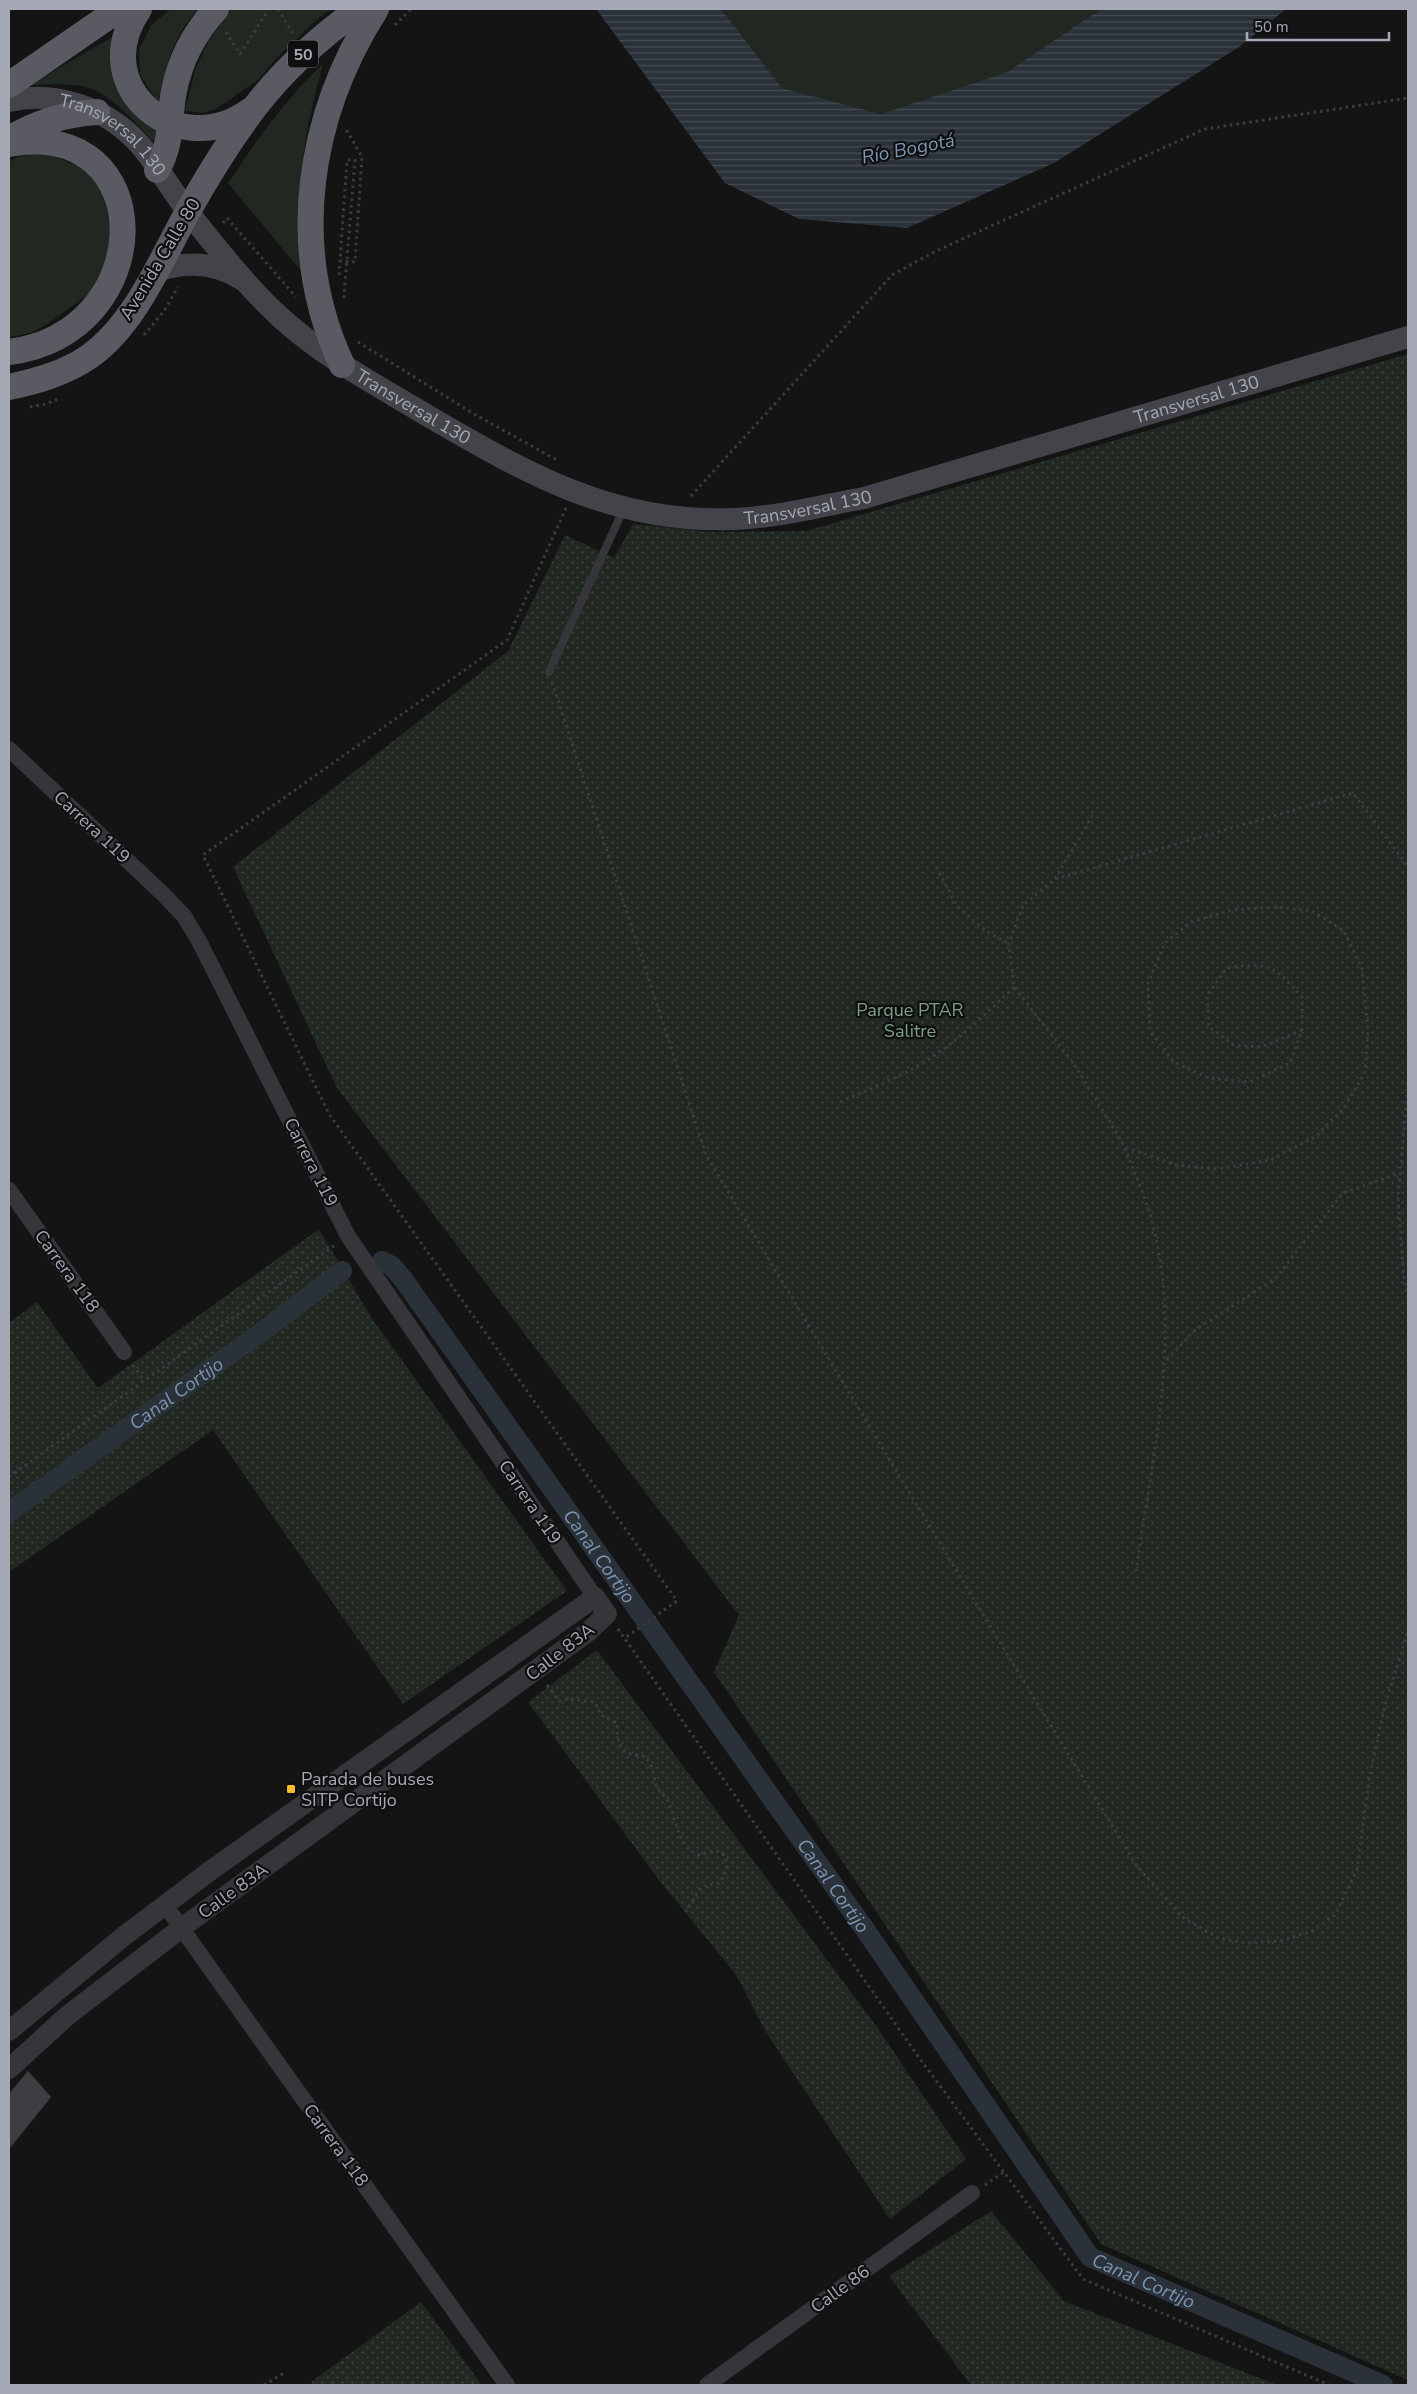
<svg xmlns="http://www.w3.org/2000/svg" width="1417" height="2394" font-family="'Nunito Sans',sans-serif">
<defs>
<pattern id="park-dots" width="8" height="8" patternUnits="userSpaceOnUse" patternTransform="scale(1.25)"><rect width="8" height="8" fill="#202821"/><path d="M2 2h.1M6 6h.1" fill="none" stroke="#3d443f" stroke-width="1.8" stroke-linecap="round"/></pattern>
<pattern id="water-rules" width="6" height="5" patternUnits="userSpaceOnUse" patternTransform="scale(1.25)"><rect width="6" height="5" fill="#2a3139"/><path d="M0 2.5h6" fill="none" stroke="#464c53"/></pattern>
</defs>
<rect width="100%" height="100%" fill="#141415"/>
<!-- green -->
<g fill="#202821">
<path d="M171 9H199C173 33 166 68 158 102L140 75 139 50 151 25Z"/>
<polygon points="231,9 331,9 312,24 276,59 258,80 216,109 204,113 185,111 195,70 208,42"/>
<polygon points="721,9 1101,9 1007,72 881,114 782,88"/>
<path d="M119 33C117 43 113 54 112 64 110 95 138 121 163 133L161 150C142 130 123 106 99 92 81 82 50 84 30 85Z"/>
<path d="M323 64C314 97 306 131 302 165 299 201 300 237 302 272L228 183C257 140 284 100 323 64Z"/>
<polygon points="48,154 83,168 102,189 114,246 89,294 47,324 31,333 9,337 9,161 20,156"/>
</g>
<!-- park -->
<g fill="url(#park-dots)">
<polygon points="1408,354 1408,2380 1101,2244 714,1672 739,1615 337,1088 233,867 508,651 565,535 614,558 633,524 709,532 806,531"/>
<polygon points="319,1229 371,1317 567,1591 403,1704 213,1430 9,1572 9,1323 37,1302 98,1388"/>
<polygon points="597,1650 879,2030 966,2159 890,2219 764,2029 737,1976 659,1880 528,1702"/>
<polygon points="991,2211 1064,2301 1277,2385 971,2385 889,2276"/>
<polygon points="421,2302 482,2385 314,2385 311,2382"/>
</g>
<!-- water -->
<polygon fill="url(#water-rules)" points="596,9 721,9 782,88 881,114 1007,72 1101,9 1286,9 1239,47 1054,163 907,228 799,219 725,183"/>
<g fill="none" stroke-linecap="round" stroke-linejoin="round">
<!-- canal -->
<g stroke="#2a3139" stroke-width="20">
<path id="s1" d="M382 1261 392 1266 403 1279 864 1928 1090 2257 1383 2385"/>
<path id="s2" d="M9 1512 263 1331 342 1271"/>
</g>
</g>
<!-- building -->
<polygon fill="#3e3e42" stroke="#2e2e31" points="28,2071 51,2097 9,2149 9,2094"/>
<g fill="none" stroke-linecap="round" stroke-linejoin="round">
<!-- path -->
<g stroke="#3b3c41" stroke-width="3" stroke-dasharray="2.5 4" stroke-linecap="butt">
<polyline points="278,9 293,34"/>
<polyline points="395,25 411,9"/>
<polyline points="226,32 240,54 269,9"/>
<polyline points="223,223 227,218 296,297"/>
<polyline points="339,275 340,261"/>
<polyline points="344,298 344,295 355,160 347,160 340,261 355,262 362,157 346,129"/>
<polyline points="144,335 164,311 178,287"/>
<polyline points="358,342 474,414 557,460"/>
<polyline points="30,407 46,404 58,399"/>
<polyline points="691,496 892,275 936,251 1205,129 1408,98"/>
<polyline points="566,508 507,640 203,855 329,1114 677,1601 625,1638"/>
<polyline points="552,682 706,1155 982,1613 1137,1866 1182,1917 1218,1938 1246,1943 1280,1941 1312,1931 1335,1915 1357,1870 1369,1780 1385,1705 1408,1631"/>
<polyline points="936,867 957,906 986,931 1009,944"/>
<polyline points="1055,879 1094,813"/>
<path d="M1302 1030 1262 1047 1234 1045 1209 1027 1207 995 1227 968C1269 961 1274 966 1302 997V1030L1290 1063 1250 1082 1208 1078 1174 1062 1150 1031 1148 983 1165 943 1191 922 1232 910 1277 907 1312 911 1344 931 1362 969 1368 1030 1365 1072 1344 1108 1315 1137 1270 1160 1218 1169 1176 1165 1125 1147 1074 1064 1014 987 1009 944 1023 905 1055 879 1353 793 1408 867"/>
<polyline points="1408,1082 1398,1198 1404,1279 1408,1299"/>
<path d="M840 1102C872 1088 903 1076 932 1057 962 1037 988 1012 1014 987"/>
<path d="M1125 1148C1134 1173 1147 1199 1153 1226 1182 1337 1152 1459 1136 1571"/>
<polyline points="1167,1360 1195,1330 1275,1279 1343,1193 1400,1173"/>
<polyline points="133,1365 144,1381"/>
<polyline points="9,1477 335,1245"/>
<polyline points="618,1629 915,2052 1083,2279 1329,2385"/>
<path d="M547 1685 559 1701 569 1699 595 1702 601 1715 617 1723C617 1739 618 1753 636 1755 641 1756 644 1755 647 1759 653 1766 653 1776 656 1784 658 1792 666 1796 669 1803 676 1819 679 1850 699 1855 714 1851 725 1845 727 1868L720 1883 707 1885 699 1890 686 1912"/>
<polyline points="985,2185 1004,2172"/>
<polyline points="264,2385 284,2373"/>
</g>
<!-- service -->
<polyline stroke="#35353a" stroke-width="8" points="549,672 624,508"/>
<!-- minor -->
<g stroke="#35353a" stroke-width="16">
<polyline points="9,749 164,895 184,916 199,941 348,1236 595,1597"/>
<polyline points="9,1190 124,1352"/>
<polyline points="165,1905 507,2385"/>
<polyline points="707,2385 972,2193"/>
</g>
<!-- tertiary -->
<polyline stroke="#35353a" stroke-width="20" points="9,2031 124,1936 210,1871 595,1597 607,1614 588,1632 180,1929 67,2016 9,2069"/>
<!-- secondary -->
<g stroke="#43444a" stroke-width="22">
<path id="s3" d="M9 101C57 90 109 109 141 146 158 166 172 191 188 212 217 248 247 287 281 318 325 358 378 386 428 416 528 474 614 524 735 519 778 517 821 506 864 498L1408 337"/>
<path d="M156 271C186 261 216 262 243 280"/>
</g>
<!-- trunk -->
<g stroke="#595a62" stroke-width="26">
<path d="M139 9C85 87 179 164 251 110"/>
<polyline points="9,85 119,9"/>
<path d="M9 139C37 122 65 114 97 112"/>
<path d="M9 144C161 117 160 332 9 352"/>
<path d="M157 170C173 142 168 121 174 91 180 60 195 32 216 9"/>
<path d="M342 365C287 247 308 116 376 9"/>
<path d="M9 387C37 381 66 373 90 356 135 324 161 260 187 213 207 177 230 140 255 107 285 68 320 37 359 9"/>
</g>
</g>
<!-- markers -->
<rect fill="#f4bd2d" stroke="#0f0f10" stroke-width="2" x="286" y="1784" width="10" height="10" rx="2.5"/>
<g text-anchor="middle" stroke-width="4.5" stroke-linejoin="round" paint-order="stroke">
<!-- shield labels -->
<rect fill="#0f0f10" stroke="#787b84" stroke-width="1" x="288" y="40.5" width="30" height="27" rx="4"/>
<g font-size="16" font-weight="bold" fill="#a5a9b6">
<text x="303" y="60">50</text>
</g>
<!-- street labels -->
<g font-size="18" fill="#a5a9b6" stroke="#0f0f10">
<text dy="6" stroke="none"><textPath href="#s3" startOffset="116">Transversal 130</textPath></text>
<text transform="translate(160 259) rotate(-59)" y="6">Avenida Calle 80</text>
<text dy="6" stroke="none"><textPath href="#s3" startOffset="1352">Transversal 130</textPath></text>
<text dy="6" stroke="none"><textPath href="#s3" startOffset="528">Transversal 130</textPath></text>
<text dy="6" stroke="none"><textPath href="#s3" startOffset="948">Transversal 130</textPath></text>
<text transform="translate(92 827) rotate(43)" y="6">Carrera 119</text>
<text transform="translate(311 1162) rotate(63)" y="6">Carrera 119</text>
<text transform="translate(67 1271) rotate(54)" y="6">Carrera 118</text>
<text transform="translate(530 1502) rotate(56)" y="6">Carrera 119</text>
<text transform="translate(560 1652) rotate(-38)" y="6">Calle 83A</text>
<text transform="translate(233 1891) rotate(-36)" y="6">Calle 83A</text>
<text transform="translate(336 2145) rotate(54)" y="6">Carrera 118</text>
<text transform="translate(840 2289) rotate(-36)" y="6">Calle 86</text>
</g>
<!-- park labels -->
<g font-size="18" fill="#7ca180" stroke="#0f0f10">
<text x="910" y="1016">Parque PTAR<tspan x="910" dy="21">Salitre</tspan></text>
</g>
<!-- poi labels -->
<g font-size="18" fill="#a5a9b6" stroke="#0f0f10" text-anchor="start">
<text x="301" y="1785">Parada de buses<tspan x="301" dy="21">SITP Cortijo</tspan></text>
</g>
<!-- water labels -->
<g font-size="19" font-style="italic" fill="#7b95b2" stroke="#0f0f10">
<text transform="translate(908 148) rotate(-11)" y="7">Río Bogotá</text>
<text dy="7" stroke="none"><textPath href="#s2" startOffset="205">Canal Cortijo</textPath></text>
<text dy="7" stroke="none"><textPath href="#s1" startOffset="368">Canal Cortijo</textPath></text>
<text dy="7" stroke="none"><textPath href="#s1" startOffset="772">Canal Cortijo</textPath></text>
<text dy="7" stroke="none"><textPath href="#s1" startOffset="1282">Canal Cortijo</textPath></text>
</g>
</g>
<!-- border -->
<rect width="1417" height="2394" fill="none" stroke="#a5a9b6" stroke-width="20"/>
<!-- scale -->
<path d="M1247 32v8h142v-8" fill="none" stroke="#a5a9b6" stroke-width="2.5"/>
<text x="1254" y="32" font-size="15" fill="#a5a9b6" stroke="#0f0f10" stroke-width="4" paint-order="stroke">50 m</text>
</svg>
